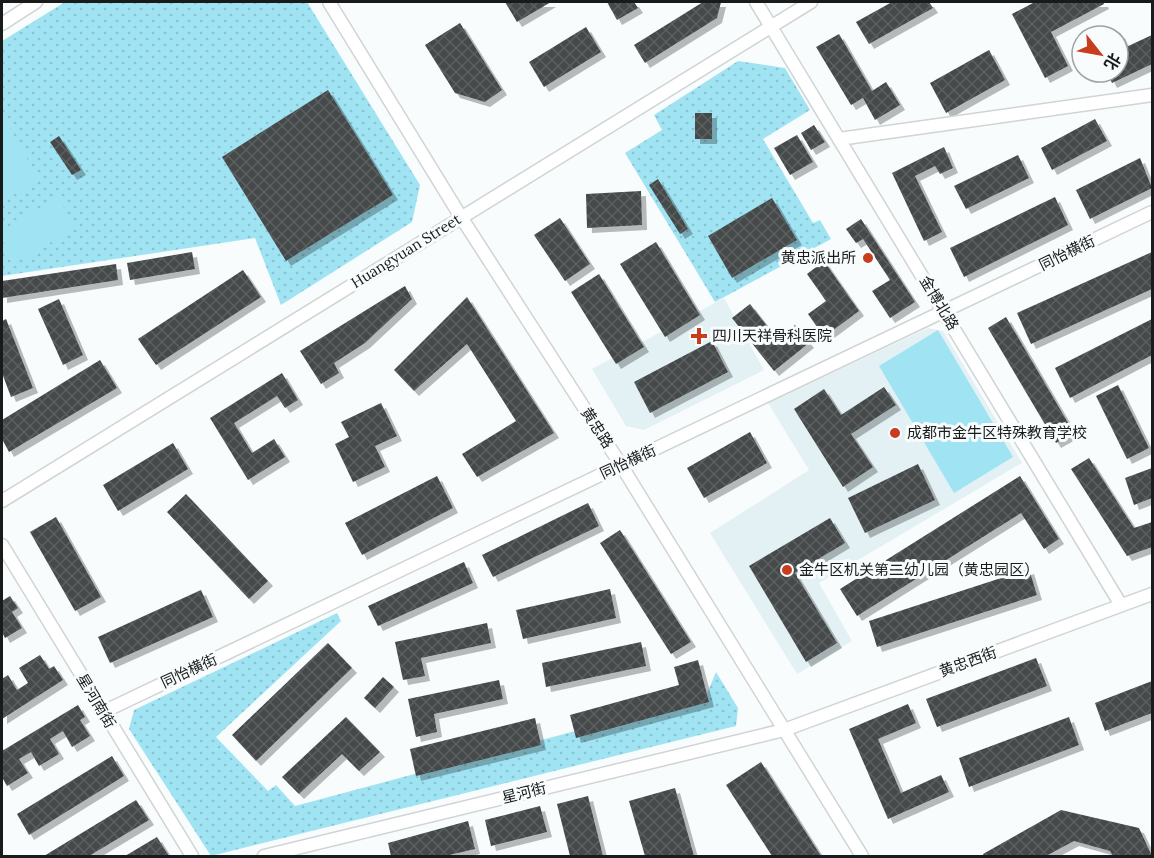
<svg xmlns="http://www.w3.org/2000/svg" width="1154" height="858" font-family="Lora,'Noto Sans SC',serif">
<defs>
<pattern id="green-dots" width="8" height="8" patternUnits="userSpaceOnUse" patternTransform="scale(1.5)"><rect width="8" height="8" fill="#a0e4f4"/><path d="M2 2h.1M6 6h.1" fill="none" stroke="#89c3d1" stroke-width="1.8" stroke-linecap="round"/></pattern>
<pattern id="building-cross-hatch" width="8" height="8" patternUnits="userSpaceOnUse" patternTransform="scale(1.5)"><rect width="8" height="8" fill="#444849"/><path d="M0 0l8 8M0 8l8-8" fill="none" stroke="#5c5f60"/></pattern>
<filter id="shadow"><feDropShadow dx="5" dy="5" stdDeviation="0" flood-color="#0004"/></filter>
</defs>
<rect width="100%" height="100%" fill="#f8fcfd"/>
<!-- built -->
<g fill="#e3f1f4">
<polygon points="724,298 764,370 644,430 626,426 592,369"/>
<polygon points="928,328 943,331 1022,463 819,583 852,641 797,674 710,533 809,470 768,403"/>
</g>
<!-- green -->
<g fill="url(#green-dots)">
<polygon points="65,2 307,2 420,185 412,222 281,305 255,238 2,276 2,41"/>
<polygon points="738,61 785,68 810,110 763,139 813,223 820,220 831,239 715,302 625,153 662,130 654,115"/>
<polygon points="337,613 341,621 216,737 268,791 276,785 295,806 706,696 716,672 738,708 736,726 211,856 129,729 134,710"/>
</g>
<!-- pitch -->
<g fill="#a0e4f4">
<polygon points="2,115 39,179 2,202"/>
<polygon points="58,197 76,228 15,263 2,240 2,230"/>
<polygon points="938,330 1013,457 954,493 879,366"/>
</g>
<!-- building -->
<g fill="url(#building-cross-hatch)" filter="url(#shadow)">
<polygon points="505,2 551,2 517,22"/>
<polygon points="607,2 634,2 638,8 617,20"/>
<polygon points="703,2 721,2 717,18 645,63 634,45"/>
<polygon points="892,2 929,2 933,8 869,44 856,22"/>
<polygon points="1035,2 1103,2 1104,4 1051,32 1068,66 1045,78 1012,14"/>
<polygon points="460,23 502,90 485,102 455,93 425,45"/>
<polygon points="586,27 601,52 544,87 529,62"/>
<polygon points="1120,33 1126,47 1152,35 1152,64 1112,83 1107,72 1118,72 1118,36 1114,36"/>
<polygon points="839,34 872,91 886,82 900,105 875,120 863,98 851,105 816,47"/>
<polygon points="989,50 1005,80 946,113 930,83"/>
<polygon points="328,90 393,195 286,261 222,157"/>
<rect x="695" y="113" width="17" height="26"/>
<polygon points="1095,119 1107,141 1052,170 1041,148"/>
<polygon points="814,125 825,142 811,150 801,133"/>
<polygon points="797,135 813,162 790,175 774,148"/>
<polygon points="59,136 81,170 72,175 50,142"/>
<polygon points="944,147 953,168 940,174 935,166 915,176 942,232 924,241 892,173"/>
<polygon points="1018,155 1029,178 966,209 954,186"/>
<polygon points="1140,158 1152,188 1090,219 1076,190"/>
<polygon points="658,179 688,229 680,234 649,185"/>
<polygon points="641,191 642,225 587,228 586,194"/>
<polygon points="1055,197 1068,225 964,277 950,248"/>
<polygon points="772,198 797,240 732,278 708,236"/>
<polygon points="560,218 590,264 565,281 534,235"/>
<polygon points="861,219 915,302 890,318 872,291 890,280 863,239 856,243 846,229"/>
<polygon points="656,242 700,315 665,337 620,264"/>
<polygon points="192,252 195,269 130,280 127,263"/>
<polygon points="1152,252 1152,289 1031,344 1017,313"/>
<polygon points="824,261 859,311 824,337 808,314 826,301 807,274"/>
<polygon points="116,264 118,280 2,298 2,281"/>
<polygon points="243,270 261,297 156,365 138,339"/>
<polygon points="599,274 644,347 616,364 571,292"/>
<polygon points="405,286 412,299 365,343 334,363 339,373 321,384 300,351"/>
<polygon points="467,297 554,433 477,477 462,454 516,421 467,344 414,391 394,370"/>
<polygon points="59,299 83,355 63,365 38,309"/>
<polygon points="750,304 777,339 795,325 809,343 774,371 732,318"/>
<polygon points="1006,317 1074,433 1056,443 988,328"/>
<polygon points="6,319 33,388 11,397 2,373 2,321"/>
<polygon points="1152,319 1152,355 1070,398 1055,368"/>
<polygon points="712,341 728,372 650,413 634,382"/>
<polygon points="100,360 117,388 9,452 2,439 2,420"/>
<polygon points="282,373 298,400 285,408 277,396 234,423 252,453 274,439 285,457 248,480 210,418"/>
<polygon points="1118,385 1149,448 1127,459 1096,396"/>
<polygon points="884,387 896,405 851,434 873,467 843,487 794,409 824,389 841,415"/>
<polygon points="381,403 397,436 375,446 385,467 353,482 335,444 349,437 341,422"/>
<polygon points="750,432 767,463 704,498 687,468"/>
<polygon points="173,443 188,469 118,511 103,485"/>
<polygon points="1089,458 1134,528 1152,522 1152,547 1127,556 1071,469"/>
<polygon points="918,464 935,500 865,533 848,498"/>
<polygon points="1152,468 1152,498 1134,505 1125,478"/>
<polygon points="437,476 453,508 362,555 345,523"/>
<polygon points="1020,476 1059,539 1044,549 1021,513 857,616 840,589"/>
<polygon points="186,494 268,581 249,599 167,512"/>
<polygon points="588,503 599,526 493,577 482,555"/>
<polygon points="56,517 101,597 75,611 30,532"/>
<polygon points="830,518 845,543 795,573 837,643 806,662 749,566"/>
<polygon points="620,530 691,642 671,654 600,543"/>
<polygon points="464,562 473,583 378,626 368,606"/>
<polygon points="1029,569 1037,595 877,647 869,621"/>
<polygon points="610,589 616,618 523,639 516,610"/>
<polygon points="201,590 213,617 110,663 98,637"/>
<polygon points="10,596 18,608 12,612 22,628 5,638 2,632 2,601"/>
<polygon points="487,623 491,643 421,658 425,676 403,680 395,642"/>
<polygon points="641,642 646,666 546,687 542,663"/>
<polygon points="328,643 352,668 256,761 232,735"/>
<polygon points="40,655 49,669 54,666 63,680 2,719 2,679 8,675 17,690 28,683 19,668"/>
<polygon points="1036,658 1047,686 937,727 926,699"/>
<polygon points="698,660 709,702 576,738 570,715 679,685 674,667"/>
<polygon points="383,677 394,687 375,708 364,698"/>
<polygon points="499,680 503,699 434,714 437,732 416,737 408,699"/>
<polygon points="1152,681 1152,713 1105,731 1095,703"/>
<polygon points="908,704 916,723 878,739 901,793 941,775 949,792 888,819 849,729"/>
<polygon points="78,705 85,717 80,720 90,736 72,747 63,731 50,739 59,754 39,766 31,752 19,759 28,773 7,786 2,777 2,751"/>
<polygon points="346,717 380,752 359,771 342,754 299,794 282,777"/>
<polygon points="1069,717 1079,745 969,787 959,758"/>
<polygon points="535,718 541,745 416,776 410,749"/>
<polygon points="112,756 124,776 29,835 17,814"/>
<polygon points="761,762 821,856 772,856 726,785"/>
<polygon points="675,788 694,856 645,856 629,801"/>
<polygon points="588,796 603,856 570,856 557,804"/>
<polygon points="136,800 149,820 89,856 44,856"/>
<polygon points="540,806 547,832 491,846 485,820"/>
<polygon points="1061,810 1139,828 1152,856 1113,856 1110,851 1074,841 1046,856 984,856 983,854"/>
<polygon points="468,821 475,849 445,856 391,856 388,843"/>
<polygon points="157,837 169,856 125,856"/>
</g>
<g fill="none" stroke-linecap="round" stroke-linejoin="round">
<defs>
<g id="minor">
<polyline points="329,2 461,217 621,465 862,856"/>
<polyline points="756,2 1121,605"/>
<polyline points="2,24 36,2"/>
<polyline points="839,139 1152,95"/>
<polyline points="2,501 811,2"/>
<polyline points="2,545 192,856"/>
<polyline points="103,712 1152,212"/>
<polyline points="264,856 784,730 1152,594"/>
</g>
</defs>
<!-- minor casing -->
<use href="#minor" stroke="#d0d4d5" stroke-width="15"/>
<!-- minor -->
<use href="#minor" stroke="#fff" stroke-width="12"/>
</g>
<!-- markers -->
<g fill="#c73d1e" stroke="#f8fcfd" stroke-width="2">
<circle cx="868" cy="258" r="6"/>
<path d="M696 327h6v6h6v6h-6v6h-6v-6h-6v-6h6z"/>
<circle cx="895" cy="433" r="6"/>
<circle cx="787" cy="570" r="6"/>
</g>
<g text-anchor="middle" stroke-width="6" stroke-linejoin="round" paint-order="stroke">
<!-- street labels -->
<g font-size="15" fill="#191b1b" stroke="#f8fcfd">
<text transform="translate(406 251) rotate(-32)" y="5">Huangyuan Street</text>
<text transform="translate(1067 253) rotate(-26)" y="5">同怡横街</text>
<text transform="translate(939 303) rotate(59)" y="5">金博北路</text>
<text transform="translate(597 428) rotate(57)" y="5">黄忠路</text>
<text transform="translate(628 462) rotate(-25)" y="5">同怡横街</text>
<text transform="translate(968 662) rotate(-20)" y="5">黄忠西街</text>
<text transform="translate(189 671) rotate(-25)" y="5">同怡横街</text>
<text transform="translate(96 701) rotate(59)" y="5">星河南街</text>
<text transform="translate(524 793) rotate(-14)" y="5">星河街</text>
</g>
<!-- poi labels -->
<g font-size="15" fill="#191b1b" stroke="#f8fcfd" text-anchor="start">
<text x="856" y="263" text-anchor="end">黄忠派出所</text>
<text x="712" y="341">四川天祥骨科医院</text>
<text x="907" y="438">成都市金牛区特殊教育学校</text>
<text x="799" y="575">金牛区机关第二幼儿园（黄忠园区）</text>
</g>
</g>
<!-- border -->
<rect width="1154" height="858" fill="none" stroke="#191b1b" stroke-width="6"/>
<!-- north arrow -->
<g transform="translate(1100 54) rotate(121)"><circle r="28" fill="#f8fcfd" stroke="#9fa2a3" stroke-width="1.5"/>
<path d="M0-4.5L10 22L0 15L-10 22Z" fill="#c73d1e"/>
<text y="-9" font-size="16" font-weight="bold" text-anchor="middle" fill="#191b1b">北</text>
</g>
</svg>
